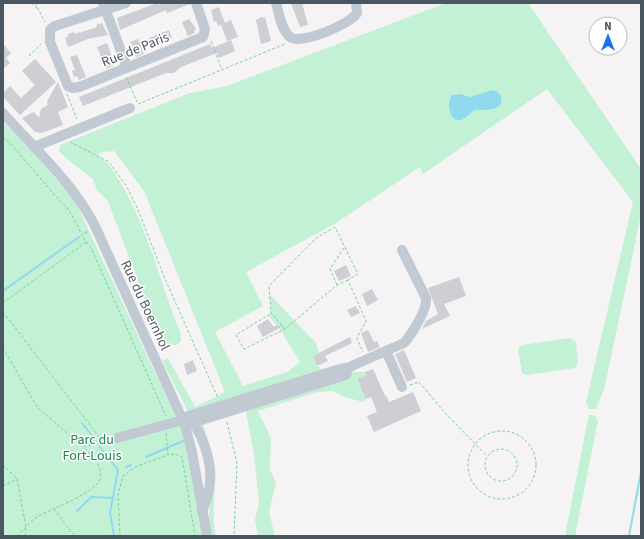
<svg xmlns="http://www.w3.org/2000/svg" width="644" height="539" font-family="'Source Sans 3',sans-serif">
<rect width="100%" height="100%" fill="#f5f3f3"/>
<!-- green -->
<g fill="#c3f1d5">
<path d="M446 3H528L641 169V215L604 390 596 409H589L586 402 633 202 547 89 423 174 420 167 336 223 246 272 263 306 215 332 243 386 287 372 300 362 281 331 268 315 271 313 270 295 316 343 319 353 313 356 317 366 333 375 345 377 354 372H365L366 375 357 380 366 399 363 402 345 397 332 391 317 392 258 411 271 438 270 469 276 483 269 512 275 536H258L255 520 259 502 254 454 245 407 202 420C207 437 213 454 214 471 216 493 211 514 216 536H210L209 515 211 497 208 450 162 361 168 358 195 407 225 392 144 191 114 151 102 152 98 155C102 159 108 163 111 168 146 217 158 279 181 334V340L177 345H169L160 340 153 329 147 305 108 201 97 190 93 179 67 159 59 151 60 145 190 93 227 86Z"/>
<polygon points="3,122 32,151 75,201 181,428 187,450 202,536 3,536"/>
<polygon points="570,338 576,342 578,363 575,368 526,375 522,373 518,349 522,345"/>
<polygon points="589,414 595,416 598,421 575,536 565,536"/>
</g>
<!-- water -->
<path fill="#90daee" d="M492 90C499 91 501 95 502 102 496 112 487 109 476 110 469 111 466 122 457 120 448 117 447 101 452 95L460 94 470 97Z"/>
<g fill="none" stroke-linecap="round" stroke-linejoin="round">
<!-- stream -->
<g stroke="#90daee" stroke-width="2">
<polyline points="85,233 87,232"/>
<polyline points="3,291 79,237"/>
<polyline points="82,423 96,441"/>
<polyline points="100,447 118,470 110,513 114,536"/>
<polyline points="146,457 183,441"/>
<polyline points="126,467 131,465"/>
<polyline points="77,511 91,497 112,498"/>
<polyline points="629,536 641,472"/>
</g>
</g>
<!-- building -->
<g fill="#cdcfd5">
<polygon points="157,3 159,5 165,3 190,3 190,4 167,13 166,10 120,30 117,18"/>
<polygon points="291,3 302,3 308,25 300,27"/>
<polygon points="219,7 225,23 231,20 238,37 227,41 221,25 223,24 218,26 216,21 214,22 211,10"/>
<polygon points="262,17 262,18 265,17 271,41 261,44 256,20"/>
<polygon points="189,19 196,29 194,30 195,33 188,36 182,22"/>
<polygon points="102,23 108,35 88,39 68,47 65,38 68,37 68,34 74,32 75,34 97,27 96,25"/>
<polygon points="169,30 172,38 152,46 149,38"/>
<polygon points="138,39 144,54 136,57 135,53 132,54 130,48 133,47 130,42"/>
<polygon points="231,40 235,51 219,58 217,53 181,67 174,73 166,73 83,106 79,97 210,44 212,48"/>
<polygon points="107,43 114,62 112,63 113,66 106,69 97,47"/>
<polygon points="3,44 11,53 6,58 10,63 3,69"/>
<polygon points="77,55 86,77 79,80 77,76 74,77 72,71 75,70 70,57"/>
<polygon points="35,59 56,82 20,115 3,97 3,93 10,86 21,98 35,85 22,71"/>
<polygon points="58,82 68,107 58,112 63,125 42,133 35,132 22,118 34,112 39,118 41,109 48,105 47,101"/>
<polygon points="346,265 351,276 339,281 334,271"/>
<polygon points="459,277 466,296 444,304 450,316 422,329 426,321 438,314 428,288"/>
<polygon points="372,289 378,300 367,306 362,294"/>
<polygon points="356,306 360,313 351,317 347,310"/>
<polygon points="268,319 273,326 285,325 263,337 257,326"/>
<polygon points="368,330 374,342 377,341 380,347 368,352 361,333"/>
<polygon points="350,337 352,343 325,356 328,361 317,366 313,356"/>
<polygon points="404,350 416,378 407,382 395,354"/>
<polygon points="193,360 197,371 187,375 184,364"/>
<polygon points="373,369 385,396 386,395 389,402 413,392 421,411 374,432 367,416 377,412 371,397 366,399 357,379 366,375 365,372"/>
</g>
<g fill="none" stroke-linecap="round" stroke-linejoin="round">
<!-- path -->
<g stroke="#7ad0a6" stroke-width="1" stroke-dasharray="3 2" stroke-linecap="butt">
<polyline points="31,3 37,8"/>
<polyline points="35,3 45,22"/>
<polyline points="211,41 222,70"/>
<polyline points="29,56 41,44"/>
<polyline points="126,77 137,102"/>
<polyline points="67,94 77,119"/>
<polyline points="138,104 285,44"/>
<path d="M3 137 10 143 60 201C75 212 78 234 91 248L166 416"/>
<polyline points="70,142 109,162 127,187 139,212 165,279 218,398"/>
<polyline points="348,280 337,285 285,329 271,313 269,286 316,238 335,227 358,274 348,280 366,321 357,338 363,352"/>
<polyline points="337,285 330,269 344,248"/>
<polyline points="3,303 86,242"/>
<polyline points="3,312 103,442"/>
<polyline points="270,314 236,335 244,349 285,329"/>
<polyline points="3,348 37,407 83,447 108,441"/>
<polyline points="410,385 419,382 446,414 487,456"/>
<polyline points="227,422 237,463 234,536"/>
<circle cx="502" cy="465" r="34"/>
<polyline points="166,433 168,455 176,454 182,457 195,536"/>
<circle cx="501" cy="465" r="16"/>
<polyline points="3,465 17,479 26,527 25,536"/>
<polyline points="3,486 17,479"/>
<polyline points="54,509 71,532 76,536"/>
<path d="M17 536C24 530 30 521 37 517 50 509 96 493 100 479 103 466 92 456 83 447"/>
<polyline points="120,536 118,494 123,476 137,466 168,455"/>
</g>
<!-- minor -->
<g stroke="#c1cad2" stroke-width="10">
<polyline points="103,3 127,67"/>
<polyline points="126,3 55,26 50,30 50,42 68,86 73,88 79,87 203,37 205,29 196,3"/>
<path d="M276 3C279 13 281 30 290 37 301 45 351 24 357 13L356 3"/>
<path d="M3 113C35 149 73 183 95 226L185 425 192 452 207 536"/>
<polyline points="34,147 130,108"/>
<polyline points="386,351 402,387"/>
<path d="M347 368 404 343C411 335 428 309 426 298L402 250"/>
<polyline points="182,418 340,369 345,368 348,370 346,375 185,425"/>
<path d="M194 423C210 452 217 479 202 511"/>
<polyline points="117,438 183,420"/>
</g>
</g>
<g text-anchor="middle" stroke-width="3" stroke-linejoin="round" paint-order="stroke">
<!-- street labels -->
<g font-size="14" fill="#4a5661" stroke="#fff">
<text transform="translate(135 49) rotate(-22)" y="5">Rue de Paris</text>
<text transform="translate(146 305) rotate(65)" y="5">Rue du Boernhol</text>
</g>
<!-- park labels -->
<g font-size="14" fill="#17864f" stroke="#fff">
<text x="92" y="444">Parc du<tspan x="92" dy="16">Fort-Louis</tspan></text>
</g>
</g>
<!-- border -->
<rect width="644" height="539" fill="none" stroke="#4a5661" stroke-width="8"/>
<!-- north arrow -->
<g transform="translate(608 36)"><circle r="19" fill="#ffffff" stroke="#b7bbc0"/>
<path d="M0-3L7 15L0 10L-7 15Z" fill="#1a73e8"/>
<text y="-6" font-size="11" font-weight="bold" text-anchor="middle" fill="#4a5661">N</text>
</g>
</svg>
